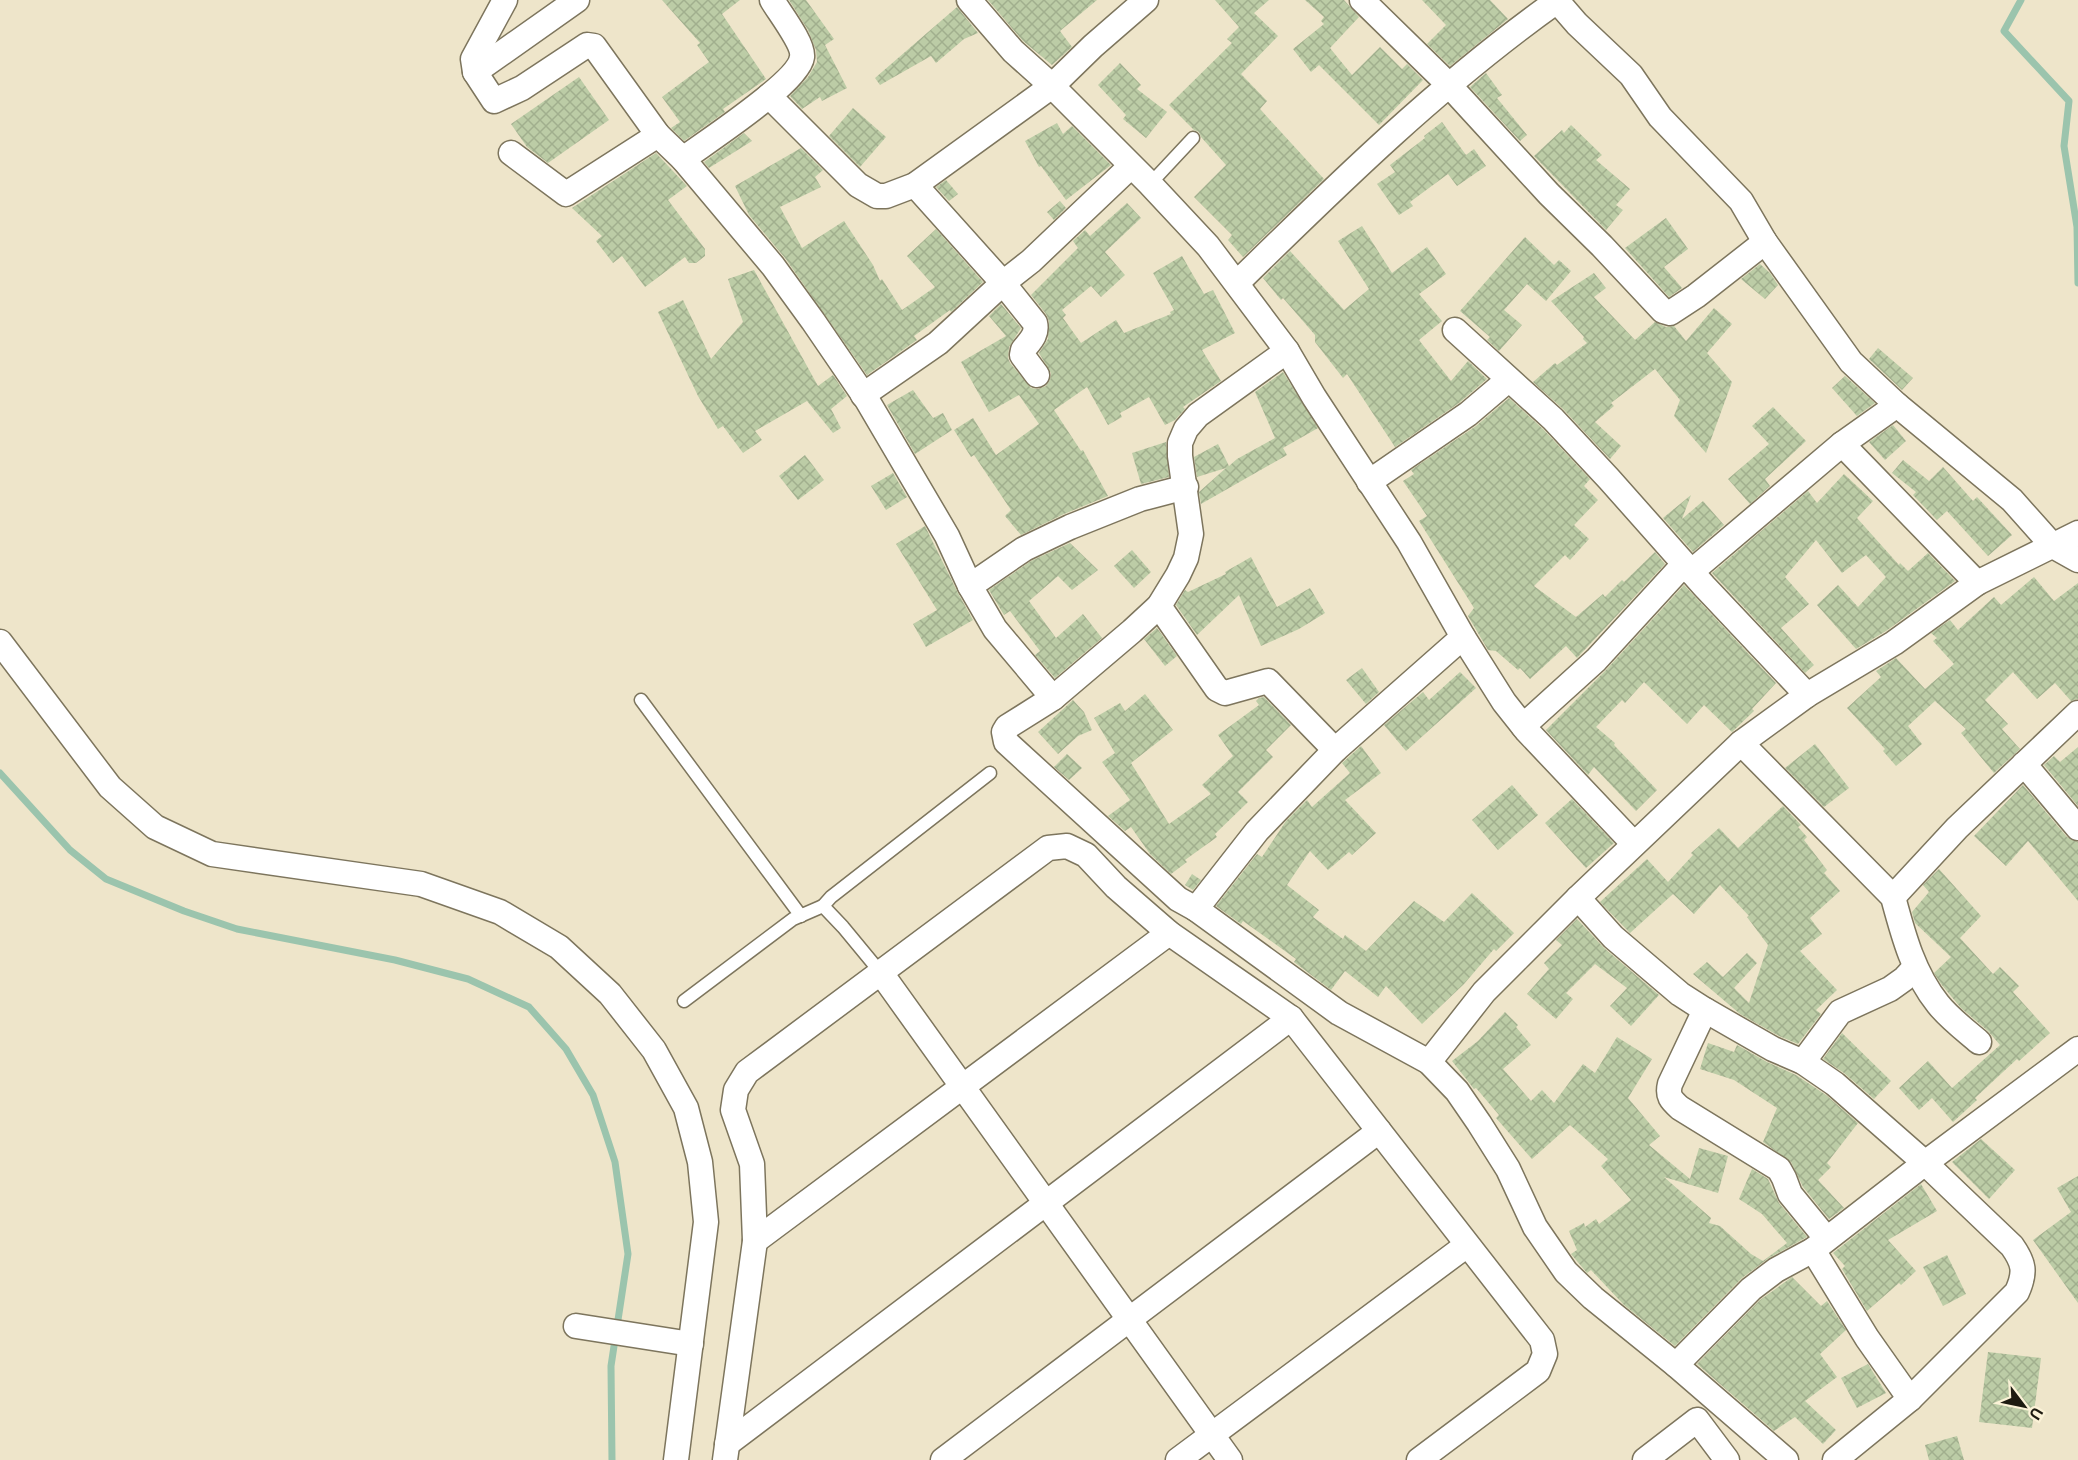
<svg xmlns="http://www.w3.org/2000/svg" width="2078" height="1460" font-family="Ubuntu,sans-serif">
<defs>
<pattern id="building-cross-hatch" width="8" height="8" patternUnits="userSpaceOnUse" patternTransform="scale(1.5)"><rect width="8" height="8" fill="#bccca6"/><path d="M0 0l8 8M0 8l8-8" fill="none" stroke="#a1af8e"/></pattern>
</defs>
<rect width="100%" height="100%" fill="#eee5ca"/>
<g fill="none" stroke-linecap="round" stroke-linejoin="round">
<!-- stream -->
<g stroke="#9bc4ad" stroke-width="7">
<polyline points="2021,0 2004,31 2069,101 2064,146 2077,227 2078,283"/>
<polyline points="0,773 70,850 106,879 184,911 237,929 395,960 468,979 529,1007 566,1049 593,1095 615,1162 628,1254 611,1366 612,1460"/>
</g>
</g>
<!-- building -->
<g fill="url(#building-cross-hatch)">
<polygon points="662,0 740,0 722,14 766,79 723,109 725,112 684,141 671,128 680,122 662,97 709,62 697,45 700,43"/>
<polygon points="789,0 806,0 834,39 825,45 847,88 822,101 820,97 802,109 790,96 808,77 817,62 816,50 808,30"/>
<polygon points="988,0 1097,0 1060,31 1072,47 1052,65 1023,41"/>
<polygon points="1215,0 1269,0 1254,13 1278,36 1241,74 1267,101 1260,109 1324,179 1243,257 1228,240 1232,235 1194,197 1226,165 1201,137 1199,132 1194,130 1169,105 1232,43 1227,39 1239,27"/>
<polygon points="1305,0 1344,0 1359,17 1330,48 1352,75 1380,47 1402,69 1407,64 1423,80 1379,125 1319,65 1311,72 1293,49 1324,24 1321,21 1324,17"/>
<polygon points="1422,0 1490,0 1508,19 1450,66 1427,44 1446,25"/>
<polygon points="957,7 978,33 964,39 936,63 931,56 880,85 875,78"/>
<polygon points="1120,63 1141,85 1137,89 1167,112 1146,138 1123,119 1126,115 1098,85"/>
<polygon points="1486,73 1502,95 1497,98 1527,135 1520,141 1470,87"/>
<polygon points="579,77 609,120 548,163 527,147 511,124"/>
<polygon points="853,108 886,137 860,167 829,136"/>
<polygon points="1442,122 1466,155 1474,149 1486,166 1457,186 1448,174 1410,202 1413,206 1399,215 1377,184 1395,172 1390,165 1425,138 1424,136"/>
<polygon points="1057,123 1063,134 1072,126 1111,165 1066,200 1041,166 1039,167 1025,141"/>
<polygon points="1571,125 1602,155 1596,160 1630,189 1616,205 1623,210 1606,230 1534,156 1562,130 1564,133"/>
<polygon points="744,133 752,141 709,168 704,162"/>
<polygon points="801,148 823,170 815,177 821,187 780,207 802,248 844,221 873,265 880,281 882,279 902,310 935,287 907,256 936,229 983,282 951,312 950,310 914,336 917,340 867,375 785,258 749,215 735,186"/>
<polygon points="656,153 687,186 668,200 705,249 705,256 696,263 689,263 685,257 645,287 622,256 613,263 596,241 602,236 572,208"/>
<polygon points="946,180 958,194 949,201 936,187"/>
<polygon points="1060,201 1066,208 1054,220 1047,212"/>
<polygon points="1127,203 1141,218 1105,252 1125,275 1101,297 1091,286 1062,310 1066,315 1063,318 1081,343 1116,320 1124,333 1171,314 1170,312 1174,310 1153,273 1182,256 1204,294 1213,290 1235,333 1202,350 1221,381 1183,407 1185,409 1175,420 1165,425 1149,397 1120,413 1122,417 1108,425 1087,387 1054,410 1081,451 1083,450 1108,496 1064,514 1021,535 1005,516 1011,510 974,455 971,457 954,430 973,418 996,455 1039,424 1019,395 989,412 961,362 1006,336 989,316 1001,304 1021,328 1009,347 1008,358 1010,363 1031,388 1038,389 1046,386 1050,380 1051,373 1039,353 1048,339 1049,321 1046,314 1031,295 1078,248 1073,241 1085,230 1090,236"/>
<polygon points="1666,218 1688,249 1664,267 1682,288 1669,297 1625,248"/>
<polygon points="1362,226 1392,273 1427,247 1446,274 1419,294 1442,321 1419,340 1451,381 1468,361 1487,379 1459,403 1395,447 1347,374 1343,378 1315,342 1315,335 1283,298 1281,300 1263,278 1290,251 1344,310 1369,289 1338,241"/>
<polygon points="1525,237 1554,265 1559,260 1571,271 1546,301 1527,284 1504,310 1522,325 1499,351 1487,340 1490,337 1460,311"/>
<polygon points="1760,264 1770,273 1778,285 1765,299 1741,279"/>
<polygon points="754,270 818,386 833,375 847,396 831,409 841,428 833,433 807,401 755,431 762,440 743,453 723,426 718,429 698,396 658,312 683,300 711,359 743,322 728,279"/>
<polygon points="1594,273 1606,288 1594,297 1635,340 1655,322 1666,327 1674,326 1686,341 1714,308 1732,324 1707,353 1732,382 1706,453 1674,416 1680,400 1655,369 1611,403 1614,406 1595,422 1621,446 1610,459 1563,409 1533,382 1555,363 1557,365 1587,343 1583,339 1584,337 1551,301"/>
<polygon points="1878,348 1913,378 1902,390 1869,359"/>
<polygon points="1283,372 1318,428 1283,448 1287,455 1201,504 1199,492 1226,468 1197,477 1194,457 1218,444 1229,466 1237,459 1275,438 1255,392"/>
<polygon points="1845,376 1875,403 1857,416 1832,388"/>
<polygon points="913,390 933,418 943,413 952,430 915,454 887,405"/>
<polygon points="1509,398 1543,429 1590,479 1584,486 1598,500 1574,525 1589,539 1570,560 1565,555 1534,586 1576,617 1603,594 1605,597 1622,580 1624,582 1655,552 1665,564 1577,658 1566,646 1530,679 1520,668 1518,670 1496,651 1488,650 1468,616 1474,608 1419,521 1427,516 1403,481 1414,474 1411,470 1476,426"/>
<polygon points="1773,407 1806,441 1765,479 1770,486 1750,504 1728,479 1769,444 1752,426"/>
<polygon points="1893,425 1906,441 1885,460 1869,442"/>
<polygon points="1166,442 1169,477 1141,484 1132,453"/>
<polygon points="805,455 824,480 798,500 779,476"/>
<polygon points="1903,460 1929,481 1943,467 1973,501 1977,497 2012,535 1988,556 1947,511 1937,520 1913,495 1916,492 1892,473"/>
<polygon points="893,473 907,497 886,510 871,486"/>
<polygon points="1844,474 1873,501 1857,518 1899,565 1900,563 1908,571 1928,553 1955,581 1886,631 1856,649 1817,605 1838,585 1858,607 1886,577 1866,555 1842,573 1816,540 1785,577 1809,604 1781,628 1814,665 1805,673 1712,573 1808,491 1817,503"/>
<polygon points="1691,495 1682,519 1703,501 1724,525 1693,552 1663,518"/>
<polygon points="925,526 958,593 973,620 926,647 913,624 937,610 896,544"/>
<polygon points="1070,543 1098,570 1072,590 1058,576 1029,601 1056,638 1083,614 1102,638 1055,678 1035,655 1040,651 1010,611 1004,615 989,590 1031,561"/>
<polygon points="1132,550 1151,572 1134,588 1114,566"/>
<polygon points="1251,557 1277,607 1310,588 1325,613 1299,629 1261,646 1239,595 1197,635 1176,605 1185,590 1188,592 1226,574 1225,572"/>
<polygon points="2034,577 2054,601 2078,583 2078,699 2071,701 2055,683 2037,699 2013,672 1985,700 2008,724 2002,729 2020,749 1994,773 1961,733 1966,729 1935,701 1908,726 1922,744 1896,766 1883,751 1885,749 1847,708 1881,677 1876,671 1896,658 1925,689 1954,664 1933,641 1937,638 1931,633 1950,620 1958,630 1994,597 2001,605"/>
<polygon points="1684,585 1776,683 1752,709 1754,711 1732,732 1704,705 1687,724 1644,682 1625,703 1622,700 1596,727 1615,743 1614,745 1657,790 1636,811 1594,767 1588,775 1546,730 1606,670"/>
<polygon points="1157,628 1177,656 1165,666 1144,639"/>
<polygon points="1362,668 1379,692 1366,704 1346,680"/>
<polygon points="1460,672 1476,688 1406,751 1384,725 1423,692 1429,700"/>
<polygon points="1145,694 1173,730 1131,763 1169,824 1211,794 1202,785 1233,756 1218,735 1259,705 1256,701 1259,698 1264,697 1291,725 1266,750 1273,757 1238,792 1248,802 1215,834 1217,837 1185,860 1187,862 1171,874 1150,854 1131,827 1125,831 1108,816 1130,800 1102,762 1115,753 1094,718 1120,703 1125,711"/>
<polygon points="1073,700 1084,712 1092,730 1078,736 1058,754 1038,732"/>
<polygon points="1815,744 1849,788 1824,807 1785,768"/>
<polygon points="1361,746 1381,773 1345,800 1376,833 1352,855 1349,852 1328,870 1310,851 1287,885 1319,910 1313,917 1343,939 1345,935 1366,951 1414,901 1444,922 1472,893 1514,933 1496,951 1494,949 1464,984 1422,1024 1386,986 1378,997 1345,971 1331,990 1294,962 1296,959 1243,921 1241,924 1216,906 1257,854 1262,857 1286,821 1307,800 1312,807 1350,773 1342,763"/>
<polygon points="2078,747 2078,806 2044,765 2054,756 2060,762"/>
<polygon points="1067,754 1082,768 1069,780 1054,767"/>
<polygon points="1512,785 1538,815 1498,850 1472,820"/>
<polygon points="2023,785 2067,837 2078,842 2078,901 2028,841 2006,866 1974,836"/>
<polygon points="1572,799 1614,843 1586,868 1545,823"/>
<polygon points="1783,806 1801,825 1798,827 1807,837 1804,840 1827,870 1824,873 1840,891 1810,918 1822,934 1800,951 1837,990 1816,1010 1821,1014 1798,1044 1779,1036 1740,1014 1693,974 1707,962 1723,977 1747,953 1757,963 1734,988 1749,1003 1768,945 1747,917 1749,916 1720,885 1694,914 1673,894 1630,933 1600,902 1647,859 1668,882 1693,855 1691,853 1719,828 1738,848"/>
<polygon points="1939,869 1981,916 1960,938 1993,974 2000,967 2019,986 2013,992 2050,1033 2019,1061 2017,1059 1975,1098 1977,1100 1953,1122 1932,1098 1919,1110 1899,1088 1928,1061 1952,1088 2000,1045 1988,1031 1961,1008 1941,984 1934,973 1951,957 1915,923 1912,912 1929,892 1923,885"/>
<polygon points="1192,874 1201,880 1193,890 1185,885"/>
<polygon points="1577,919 1604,948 1659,995 1631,1026 1610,1006 1627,988 1595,964 1566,993 1573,999 1556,1019 1527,994 1549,969 1544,963 1562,945 1556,940"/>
<polygon points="1505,1012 1518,1025 1516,1027 1531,1045 1503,1069 1531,1101 1542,1090 1554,1103 1583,1064 1595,1073 1617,1037 1652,1059 1628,1098 1660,1136 1649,1145 1690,1179 1699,1148 1728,1156 1718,1193 1664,1177 1711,1218 1709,1223 1720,1226 1751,1254 1763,1261 1787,1243 1762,1214 1739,1199 1752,1169 1768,1179 1779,1203 1807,1237 1769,1258 1742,1278 1675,1346 1624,1305 1591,1270 1587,1273 1571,1254 1577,1250 1569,1231 1584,1223 1585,1227 1596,1219 1599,1224 1631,1200 1601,1166 1608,1159 1570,1125 1532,1159 1496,1118 1499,1115 1476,1088 1474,1089 1452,1061 1478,1041"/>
<polygon points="1842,1033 1891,1081 1874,1099 1844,1073 1823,1059"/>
<polygon points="1708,1043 1734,1052 1737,1045 1767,1062 1796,1075 1826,1095 1858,1123 1827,1163 1831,1167 1818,1180 1844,1208 1829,1219 1803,1187 1791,1162 1763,1142 1777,1108 1734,1080 1700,1069"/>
<polygon points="1981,1139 2015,1170 1989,1199 1952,1162"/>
<polygon points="2078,1176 2078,1303 2033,1240 2071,1212 2057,1188"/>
<polygon points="1921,1184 1937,1211 1888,1240 1916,1271 1901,1285 1899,1283 1867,1311 1842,1269 1845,1266 1833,1253"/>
<polygon points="1947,1255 1966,1294 1943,1306 1923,1267"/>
<polygon points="1792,1277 1821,1306 1827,1301 1846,1330 1820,1354 1837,1377 1805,1401 1836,1430 1823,1444 1795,1417 1774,1431 1697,1364 1760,1300"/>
<polygon points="1988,1352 2041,1358 2032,1428 1979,1422"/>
<polygon points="1868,1364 1886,1393 1857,1408 1841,1378"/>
<polygon points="1957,1436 1964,1460 1929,1460 1925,1445"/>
</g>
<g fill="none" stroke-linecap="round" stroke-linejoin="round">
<defs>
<g id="lane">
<polyline points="1150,184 1193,138"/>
<polyline points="641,700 801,916"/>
<polyline points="881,973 843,927 823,906 831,897 990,773"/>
<polyline points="684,1001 793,919 823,906"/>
</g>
<g id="street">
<polyline points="505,0 473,59 475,72 494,101 522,88 587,45 594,46 658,135 683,159 741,228 773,266 813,321 867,400 947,536 970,586 995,629 1053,698"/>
<polyline points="969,0 1013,51 1052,86 1150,184 1208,246 1287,351 1314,397 1409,542 1463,637 1504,702 1527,731 1634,844"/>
<polyline points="1362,0 1448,84 1549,194 1602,246 1663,311 1670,313 1696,296 1765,242"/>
<polyline points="475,72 577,0"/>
<polyline points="769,96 858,185 877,196 886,196 915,185 1052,86 1093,46 1146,0"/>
<polyline points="511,153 566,194 658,135"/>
<path d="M683 159C706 142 799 82 802 57 804 44 779 12 772 0"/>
<path d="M915 185 1003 283 1035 323C1038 335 1029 342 1023 350L1022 355 1037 375"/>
<path d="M1237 283C1339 183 1440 84 1557 1L1577 24 1631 75 1660 117 1741 201 1765 242 1851 362 1897 405 2012 500 2053 546 2078 560"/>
<polyline points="1455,330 1553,419 1609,479 1704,586 1807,695"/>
<polyline points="1287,351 1198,415 1186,429 1180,443 1180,456 1191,534 1186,558 1178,575 1159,606 1132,631 1053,698 1007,727 1004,732 1006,742 1178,899 1196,909 1339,1013 1429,1062 1457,1091 1479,1123 1508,1169 1535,1227 1566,1272 1593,1298 1676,1365 1786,1460"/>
<polyline points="863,395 938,343 1003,283 1031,261 1131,166"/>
<polyline points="1842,444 1977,583"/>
<polyline points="1369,482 1468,414 1508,380"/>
<polyline points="1691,572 1842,444 1897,405"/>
<polyline points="970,586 1024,549 1070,527 1140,499 1186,487"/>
<polyline points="1159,606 1217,689 1225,693 1268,681 1335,750"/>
<polyline points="0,642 110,787 155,827 212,854 421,884 500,912 559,947 610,994 654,1050 686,1108 700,1162 706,1222 676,1460"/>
<polyline points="1523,726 1596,660 1684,564"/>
<path d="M1741 743 1893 897C1903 934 1913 973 1938 1004 1949 1018 1965 1030 1979 1042"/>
<polyline points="2024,764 2078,828"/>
<polyline points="1893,897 1957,828 2078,713"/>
<path d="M1578 898 1613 937 1680 994 1705 1010 1773 1049 1803 1062 1835 1084 1925 1163 2012 1246C2024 1263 2026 1272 2017 1292L1910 1399 1835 1460"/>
<polyline points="1196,909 1257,831 1335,750 1463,637"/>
<polyline points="881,973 1230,1460"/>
<path d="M1705 1010 1670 1084C1667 1096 1671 1100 1680 1108L1779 1169 1784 1178 1790 1194 1826 1238"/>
<polyline points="1429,1062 1484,992 1578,898 1741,743 1807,695 1894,643 1977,583 2078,533"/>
<polyline points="1803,1062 1840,1012 1890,989 1904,979 1915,967"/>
<polyline points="755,1241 1169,933"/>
<polyline points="1813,1250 1867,1338 1910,1399"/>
<polyline points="576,1326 691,1344"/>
<polyline points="1676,1365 1751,1289 1776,1270 1813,1250 1925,1163 2078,1049"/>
<polyline points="727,1444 1291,1018"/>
<polyline points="725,1460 755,1241 752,1164 733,1110 736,1090 747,1072 1048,848 1067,846 1086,855 1116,887 1169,933 1291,1018 1542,1340 1545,1354 1538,1371 1419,1460"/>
<polyline points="943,1460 1379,1131"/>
<polyline points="1178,1460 1467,1245"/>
<polyline points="1645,1460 1697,1420 1727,1460"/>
</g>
</defs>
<!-- lane casing -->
<use href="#lane" stroke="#7d755d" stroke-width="15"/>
<!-- street casing -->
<use href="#street" stroke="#7d755d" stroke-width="27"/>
<!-- lane -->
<use href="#lane" stroke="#fff" stroke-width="12"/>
<!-- street -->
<use href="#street" stroke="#fff" stroke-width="24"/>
</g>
<!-- north arrow -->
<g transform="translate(2024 1406) rotate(122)" stroke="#fbf2d7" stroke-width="4.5" paint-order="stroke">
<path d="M0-4.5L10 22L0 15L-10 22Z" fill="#1d1a10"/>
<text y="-9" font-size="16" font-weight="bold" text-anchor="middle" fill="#1d1a10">U</text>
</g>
</svg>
